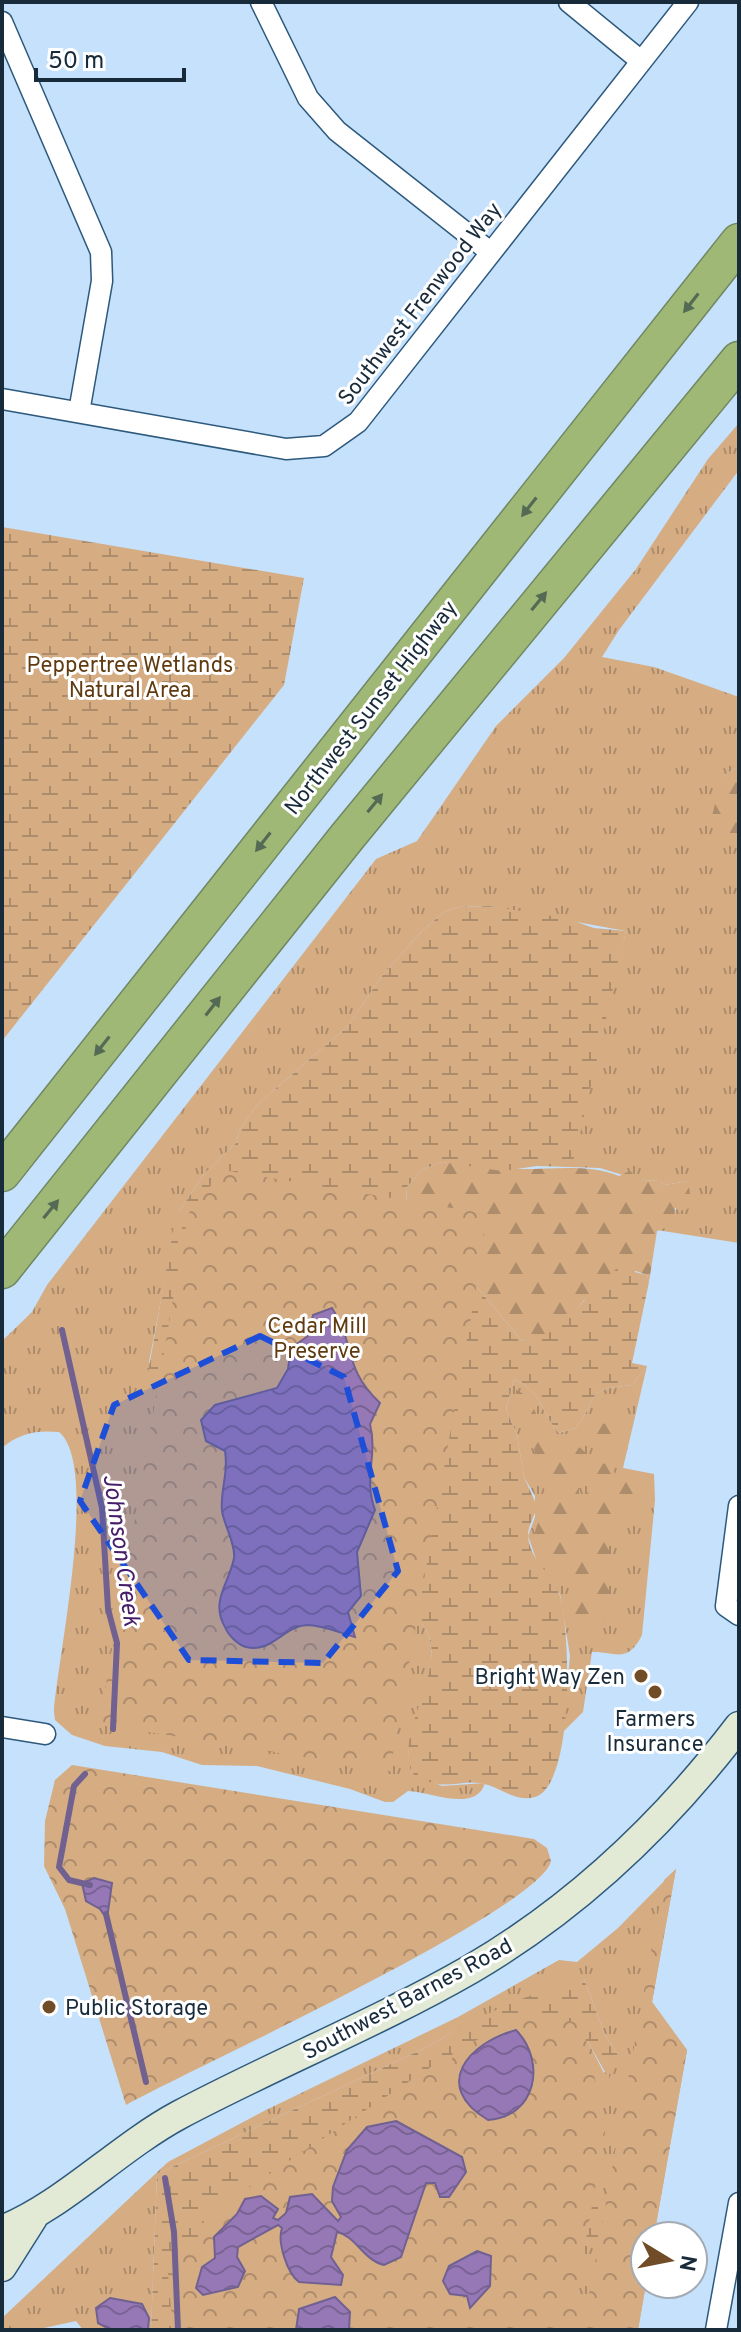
<svg xmlns="http://www.w3.org/2000/svg" width="741" height="2332" font-family="Overpass,sans-serif">
<defs>
<pattern id="grass-tufts" width="24" height="20" patternUnits="userSpaceOnUse" patternTransform="scale(2)"><rect width="24" height="20" fill="#d6ac83"/><path d="M3 7l-1-3M5 7V3M7 7l1-3M15 17l-1-3M17 17v-4M19 17l1-3" fill="none" stroke="#ad8c6c"/></pattern>
<pattern id="forest-firs" width="22" height="20" patternUnits="userSpaceOnUse" patternTransform="scale(2)"><rect width="22" height="20" fill="#d6ac83"/><path d="M5 1l3.5 6h-7zM16 11l3.5 6h-7z" fill="#ad8c6c"/></pattern>
<pattern id="wetland-marsh" width="20" height="14" patternUnits="userSpaceOnUse" patternTransform="scale(2)"><rect width="20" height="14" fill="#d6ac83"/><path d="M1 5h8M5 5V1M11 12h8M15 12V8" fill="none" stroke="#ad8c6c"/></pattern>
<pattern id="park-crowns" width="20" height="18" patternUnits="userSpaceOnUse" patternTransform="scale(2)"><rect width="20" height="18" fill="#d6ac83"/><path d="M2 6a3 3 0 1 1 6 0M12 15a3 3 0 1 1 6 0" fill="none" stroke="#ad8c6c"/></pattern>
<pattern id="water-waves" width="16" height="10" patternUnits="userSpaceOnUse" patternTransform="scale(2)"><rect width="16" height="10" fill="#9678b6"/><path d="M0 5q4-4 8 0t8 0" fill="none" stroke="#796395"/></pattern>
</defs>
<rect width="100%" height="100%" fill="#c5e1fb"/>
<!-- grass -->
<g fill="url(#grass-tufts)">
<path d="M739 423V470L619 630 602 657 654 667 739 697V766L722 777 724 833H739V1243L657 1230 673 1217 688 1181 664 1185 660 1180 642 1181 600 1168 569 1167 626 931 489 906 459 907 444 912 421 932 381 977 348 1026 258 1104 240 1129 236 1143 204 1174 178 1213 149 1362 165 1401 412 1624H422C448 1656 413 1712 409 1748 407 1756 411 1765 412 1773L442 1786 485 1783C476 1813 432 1792 408 1791L393 1802H385L350 1789 257 1766 202 1765 162 1752 105 1746 72 1735 55 1720 54 1712C57 1660 100 1466 59 1432 37 1430 19 1433 2 1448V1341L32 1312 47 1285 376 859 417 841 496 726 564 658 636 569 708 459Z"/>
<path d="M647 1366 623 1468 654 1474 655 1500 642 1635C627 1665 615 1651 592 1652L583 1712 563 1732 570 1656 560 1594 539 1567 528 1536 535 1517V1496L524 1477 517 1435 506 1409 514 1379C544 1393 539 1411 559 1433L576 1428C601 1395 582 1390 632 1385Z"/>
<path d="M676 1869 652 2002 687 2050 654 2236H645L646 2284 638 2330H521L559 2254 588 2241 581 2192 575 2050 588 2042 604 2073 618 2055 605 2035 584 1979C529 1997 478 2016 429 2046L157 2174 151 2330H83L76 2321 35 2330H2V2318L168 2162 266 2110 458 2017 559 1960 577 1962 618 1928Z"/>
</g>
<!-- forest -->
<g fill="url(#forest-firs)">
<polygon points="739,766 739,833 724,833 712,816 722,777"/>
<path d="M442 1162C466 1164 491 1168 516 1169 550 1170 587 1163 619 1176L630 1171 642 1181 660 1180 664 1185 688 1181 692 1206 684 1211 675 1208 674 1224 657 1231 649 1282 647 1275 636 1271 584 1300 570 1320 546 1337 522 1341 471 1280 408 1219 406 1188 422 1170Z"/>
<path d="M516 1390 530 1397C537 1419 547 1445 574 1443L586 1453 589 1463 579 1474V1500L586 1499 594 1468 610 1461 609 1454 595 1447 593 1428 599 1423 615 1425 622 1434V1445L612 1466 615 1474 640 1484 645 1490 644 1497 619 1509 609 1521V1608L603 1624 584 1644 572 1636 569 1578C563 1573 560 1576 553 1573 522 1557 533 1523 551 1503L537 1474 533 1438 517 1414Z"/>
</g>
<!-- wetland -->
<g fill="url(#wetland-marsh)">
<polygon points="2,527 304,578 284,685 2,1041"/>
<path d="M489 906 565 918 594 928 626 931 575 1156 569 1167 537 1166 502 1171 442 1162 422 1170 406 1188 408 1219 471 1280 522 1341C580 1331 575 1296 618 1268L647 1275 649 1282 632 1363 647 1366 632 1385C582 1390 601 1395 576 1428L559 1433C539 1411 544 1393 514 1379L506 1409 517 1435 524 1477 537 1506C535 1516 528 1526 528 1535 529 1560 552 1573 559 1593 571 1627 575 1785 535 1797 518 1802 503 1790 488 1785 462 1776 445 1796 412 1773 393 1730 454 1663 422 1624H412L152 1392 147 1378 174 1227 178 1213 204 1174 236 1143 240 1129 258 1104 348 1026 381 977 421 932 444 912 459 907Z"/>
<path d="M584 1979 605 2035 618 2055 609 2079 588 2042 575 2051 581 2192 611 2214 613 2240 588 2241 559 2254 521 2330H151L157 2174 429 2046C477 2017 529 1992 584 1979Z"/>
</g>
<!-- park -->
<g fill="url(#park-crowns)">
<polygon points="223,1170 476,1212 485,1238 390,1771 99,1724 188,1214"/>
<path d="M72 1765 534 1839 547 1848 551 1861C541 1909 189 2070 126 2105L65 1909 44 1866 45 1821 55 1780Z"/>
<polygon points="676,1869 652,2002 687,2050 654,2236 645,2236 646,2284 638,2330 173,2330 167,2263 203,2239 204,2217 440,2061 445,2068 452,2064 452,2054 521,2015 539,2014 582,2024 606,2127 576,2295 586,2313 664,1880"/>
</g>
<!-- water -->
<g fill="url(#water-waves)" stroke="#706191" stroke-width="2">
<path d="M332 1308C356 1344 342 1367 380 1403L370 1424C378 1456 363 1477 375 1510L357 1552 361 1596 348 1612 355 1637C340 1633 323 1625 307 1625 284 1626 271 1654 246 1647 238 1645 228 1635 225 1627 210 1601 229 1584 234 1558 236 1545 224 1525 222 1511 220 1489 229 1473 225 1451L206 1441 201 1420 215 1405 277 1388 288 1369 291 1348 308 1336 313 1315Z"/>
<polygon points="94,1878 112,1883 107,1919 100,1909 86,1901 82,1883"/>
<path d="M516 2030C547 2062 536 2117 488 2120 431 2086 468 2043 516 2030Z"/>
<path d="M396 2121 462 2157 466 2172 449 2197H440L435 2183H426L401 2257 384 2265C363 2260 356 2236 337 2232L331 2257 343 2275 341 2285 299 2282C287 2273 277 2242 282 2228L278 2225 238 2247 237 2257 245 2271 238 2287 203 2295 196 2288 202 2267 215 2258 214 2237 237 2214 245 2199 261 2196 278 2209 273 2218 278 2220 286 2213 290 2197 312 2194 338 2221 341 2217 332 2201 333 2187 347 2150 367 2127Z"/>
<polygon points="477,2251 491,2256 490,2286 470,2308 467,2296 450,2294 443,2281 449,2266"/>
<polygon points="335,2297 350,2312 349,2330 296,2330 299,2309"/>
<polygon points="110,2298 142,2304 149,2318 148,2330 111,2330 98,2323 96,2308"/>
</g>
<g fill="none" stroke-linecap="round" stroke-linejoin="round">
<!-- stream -->
<g stroke="#706191" stroke-width="6">
<polyline points="62,1330 102,1508 108,1609 117,1643 113,1729"/>
<polyline points="85,1774 74,1786 59,1867 69,1880 90,1885"/>
<polyline points="106,1914 146,2082"/>
<polyline points="165,2178 174,2232 178,2330"/>
</g>
<defs>
<g id="street">
<polyline points="261,2 308,98 337,131 489,251"/>
<polyline points="569,2 641,61"/>
<polyline points="2,22 101,252 102,281 79,412"/>
<polyline points="2,399 286,449 324,446 358,422 688,2"/>
<polyline points="739,1506 726,1606 739,1615"/>
<polyline points="2,1727 45,1734"/>
<polyline points="716,2330 739,2203"/>
</g>
<g id="secondary">
<path d="M2 2230C63 2206 118 2148 179 2115 275 2064 377 2023 471 1969 577 1907 665 1823 739 1726"/>
<polyline points="2,2267 33,2218"/>
</g>
<g id="highway">
<polyline points="2,1173 739,242"/>
<polyline points="2,1270 347,837 739,360"/>
</g>
</defs>
<!-- street casing -->
<use href="#street" stroke="#2d597d" stroke-width="23"/>
<!-- secondary casing -->
<use href="#secondary" stroke="#2d597d" stroke-width="31"/>
<!-- highway casing -->
<use href="#highway" stroke="#708761" stroke-width="39"/>
<!-- street -->
<use href="#street" stroke="#fff" stroke-width="20"/>
<!-- secondary -->
<use href="#secondary" stroke="#e2ead6" stroke-width="28"/>
<!-- highway -->
<use href="#highway" stroke="#9fb875" stroke-width="36"/>
</g>
<!-- one-way arrows -->
<defs><path id="oneway-solid" d="M-6-.8H1V-3.2L6.5 0L1 3.2V.8H-6Z" transform="scale(2)"/></defs>
<g fill="#556a55">
<use href="#oneway-solid" transform="translate(691 303) rotate(128)"/>
<use href="#oneway-solid" transform="translate(529 507) rotate(128)"/>
<use href="#oneway-solid" transform="translate(539 601) rotate(-51)"/>
<use href="#oneway-solid" transform="translate(375 803) rotate(-51)"/>
<use href="#oneway-solid" transform="translate(263 842) rotate(128)"/>
<use href="#oneway-solid" transform="translate(213 1006) rotate(-52)"/>
<use href="#oneway-solid" transform="translate(102 1046) rotate(128)"/>
<use href="#oneway-solid" transform="translate(51 1209) rotate(-51)"/>
</g>
<!-- marked area -->
<path fill="#1d4ed8" fill-opacity="0.2" stroke="#1d4ed8" stroke-width="6" stroke-dasharray="16 10" stroke-linejoin="round" d="M260 1336 344 1377 398 1571 323 1663 189 1660 80 1501 114 1405Z"/>
<!-- markers -->
<g fill="#714d27" stroke="#fff" stroke-width="3">
<circle cx="641" cy="1676" r="8"/>
<circle cx="655" cy="1692" r="8"/>
<circle cx="49" cy="2007" r="8"/>
</g>
<g text-anchor="middle" stroke-width="6" stroke-linejoin="round" paint-order="stroke">
<!-- street labels -->
<g font-size="22" fill="#182b3b" stroke="#fff">
<text transform="translate(419 303) rotate(-52)" y="8">Southwest Frenwood Way</text>
<text transform="translate(370 707) rotate(-52)" y="8">Northwest Sunset Highway</text>
<text transform="translate(407 1998) rotate(-28)" y="8">Southwest Barnes Road</text>
</g>
<!-- park labels -->
<g font-size="22" fill="#603b10" stroke="#fff">
<text x="130" y="672">Peppertree Wetlands<tspan x="130" dy="25">Natural Area</tspan></text>
<text x="317" y="1333">Cedar Mill<tspan x="317" dy="25">Preserve</tspan></text>
</g>
<!-- poi labels -->
<g font-size="22" fill="#182b3b" stroke="#fff" text-anchor="end">
<text x="625" y="1684">Bright Way Zen</text>
<text x="655" y="1726" text-anchor="middle">Farmers<tspan x="655" dy="25">Insurance</tspan></text>
<text x="65" y="2015" text-anchor="start">Public Storage</text>
</g>
<!-- water labels -->
<g font-size="24" font-style="italic" fill="#461d68" stroke="#fff">
<text transform="translate(122 1550) rotate(82)" y="8">Johnson Creek</text>
</g>
</g>
<!-- border -->
<rect width="741" height="2332" fill="none" stroke="#182b3b" stroke-width="8"/>
<!-- north arrow -->
<g transform="translate(669 2260) rotate(100)"><circle r="38" fill="#ffffff" stroke="#a3aab1" stroke-width="2"/>
<path d="M0-6L14 30L0 20L-14 30Z" fill="#714d27"/>
<text y="-12" font-size="22" font-weight="bold" text-anchor="middle" fill="#182b3b">N</text>
</g>
<!-- scale -->
<path d="M36 68v12h148v-12" fill="none" stroke="#182b3b" stroke-width="4"/>
<text x="48" y="68" font-size="24" fill="#182b3b" stroke="#ffffff" stroke-width="6" paint-order="stroke">50 m</text>
</svg>
